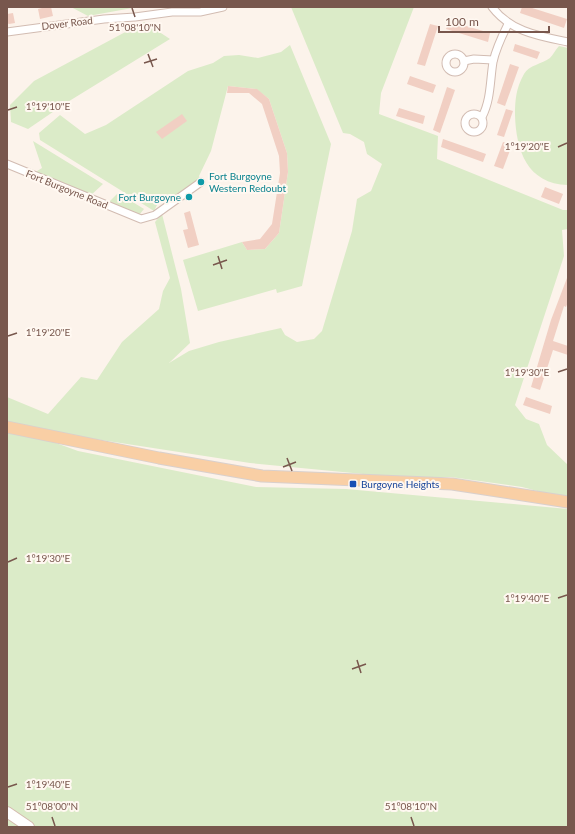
<svg xmlns="http://www.w3.org/2000/svg" width="575" height="834" font-family="Lato,sans-serif">
<rect width="100%" height="100%" fill="#fcf3eb"/>
<!-- green -->
<g fill="#dbebc8">
<polygon points="71,7 138,7 88,16"/>
<polygon points="291,7 414,7 381,93 379,114 438,136 437,159 563,210 568,210 568,229 562,230 564,256 515,405 526,419 539,424 547,445 568,465 568,499 522,487 451,477 405,478 250,463 43,431 7,421 7,397 48,414 81,377 97,380 122,342 159,309 163,291 170,278 155,222 162,214 181,289 190,343 169,363 189,351 219,342 281,328 285,335 297,342 314,339 322,331 352,231 357,199 371,191 382,164 367,154 364,142 350,134 343,133"/>
<polygon points="144,22 170,39 66,103 28,129 11,122 10,105 34,81"/>
<polygon points="290,45 331,144 302,286 277,293 276,289 198,311 183,260 242,242 247,250 265,249 279,233 288,172 287,153 269,99 256,89 228,86 211,151 199,176 201,182 171,203 161,197 154,211 40,140 39,133 60,115 85,134 106,125 188,71 213,63 224,56 239,55 258,58 281,52"/>
<path d="M559 46 568 48V185C527 184 516 150 515 115 515 100 516 88 524 74 529 65 542 64 550 58 553 55 556 49 559 46Z"/>
<polygon points="33,141 103,184 90,196 34,173 42,168"/>
<polygon points="118,193 144,209 139,215 109,202"/>
<polygon points="7,430 45,439 78,451 256,487 346,489 568,509 568,827 7,827"/>
</g>
<!-- building -->
<g fill="#f1cfc3">
<polygon points="46,7 51,7 53,16 40,19 38,9"/>
<polygon points="522,7 529,7 567,19 564,28 520,13"/>
<polygon points="13,13 15,23 9,24 7,23 7,14"/>
<polygon points="449,21 490,33 488,42 446,29"/>
<polygon points="430,24 438,26 425,66 417,64"/>
<polygon points="515,44 540,52 537,59 513,51"/>
<polygon points="510,64 519,67 505,106 497,103"/>
<polygon points="410,76 436,85 433,93 407,84"/>
<polygon points="228,86 257,89 269,99 287,153 288,172 279,233 265,249 247,250 242,242 260,239 272,224 280,173 279,156 262,104 249,93 227,93"/>
<polygon points="447,87 455,90 440,133 433,130"/>
<polygon points="399,108 425,116 423,124 396,116"/>
<polygon points="506,109 513,111 504,137 497,135"/>
<polygon points="182,114 187,121 162,139 156,132"/>
<polygon points="443,139 486,154 483,162 441,147"/>
<polygon points="503,142 512,145 503,169 494,166"/>
<polygon points="545,187 563,194 559,204 541,197"/>
<polygon points="190,211 199,245 188,248 183,230 188,229 184,213"/>
<polygon points="567,278 568,302 566,307 564,306 553,341 568,346 568,355 553,350 540,390 531,387 551,320"/>
<polygon points="526,397 552,406 550,414 523,405"/>
</g>
<g fill="none" stroke-linecap="round" stroke-linejoin="round">
<defs>
<g id="street">
<path d="M492 7C511 32 539 36 568 42"/>
<polyline points="7,32 104,19 135,17 172,12 200,12 223,7"/>
<circle cx="455" cy="63" r="9"/>
<polyline points="464,61 474,59 493,60"/>
<circle cx="474" cy="123" r="9"/>
<path d="M482 117C491 100 490 80 493 62 496 48 502 36 508 24"/>
<polyline points="7,164 141,219 155,215 201,182"/>
</g>
<polyline id="secondary" points="7,812 29,827"/>
<polyline id="primary" points="7,427 159,458 262,476 452,484 568,502"/>
</defs>
<!-- street casing -->
<use href="#street" stroke="#d2bcb2" stroke-width="9"/>
<!-- secondary casing -->
<use href="#secondary" stroke="#d5bbaf" stroke-width="12"/>
<!-- primary casing -->
<use href="#primary" stroke="#d9d0cd" stroke-width="13"/>
<!-- street -->
<use href="#street" stroke="#fff" stroke-width="7"/>
<!-- secondary -->
<use href="#secondary" stroke="#fff" stroke-width="10"/>
<!-- primary -->
<use href="#primary" stroke="#f9cfa5" stroke-width="11"/>
</g>
<!-- ticks -->
<path fill="none" stroke="#78574d" stroke-width="1.5" d="M132 8 135 17M148 54 153 67M144 63 157 59M8 110 17 107M558 147 567 143M218 256 222 269M213 265 227 260M8 336 17 333M558 372 567 369M287 458 292 471M283 467 296 462M8 562 17 558M558 598 567 595M357 660 361 673M352 669 366 664M8 787 17 784M52 817 55 826M411 817 414 826"/>
<!-- markers -->
<g fill="#0f9aa8" stroke="#fff8f1" stroke-width="1.5">
<circle cx="201" cy="182" r="4"/>
<circle cx="189" cy="197" r="4"/>
</g>
<rect fill="#1a4fb4" stroke="#fff8f1" stroke-width="1.5" x="349" y="480" width="8" height="8" rx="2"/>
<g text-anchor="middle" stroke-width="4" stroke-linejoin="round" paint-order="stroke">
<!-- street labels -->
<g font-size="10" fill="#78574d" stroke="#fff8f1">
<text transform="translate(67 23) rotate(-7)" y="4">Dover Road</text>
<text transform="translate(67 189) rotate(22)" y="4">Fort Burgoyne Road</text>
</g>
<!-- culture labels -->
<g font-size="10" fill="#0d838f" stroke="#fff8f1" text-anchor="start">
<text x="209" y="180">Fort Burgoyne<tspan x="209" dy="12">Western Redoubt</tspan></text>
<text x="181" y="201" text-anchor="end">Fort Burgoyne</text>
</g>
<!-- transit labels -->
<g font-size="10" fill="#164399" stroke="#fff8f1" text-anchor="start">
<text x="361" y="488">Burgoyne Heights</text>
</g>
</g>
<g font-size="10" text-anchor="middle" fill="#78574d" stroke="#fff8f1" stroke-width="4" stroke-linejoin="round" paint-order="stroke">
<text x="135" y="31">51°08'10"N</text>
<text x="48" y="110">1°19'10"E</text>
<text x="527" y="150">1°19'20"E</text>
<text x="48" y="336">1°19'20"E</text>
<text x="527" y="376">1°19'30"E</text>
<text x="48" y="562">1°19'30"E</text>
<text x="527" y="602">1°19'40"E</text>
<text x="48" y="788">1°19'40"E</text>
<text x="52" y="810">51°08'00"N</text>
<text x="411" y="810">51°08'10"N</text>
</g>
<!-- border -->
<rect width="575" height="834" fill="none" stroke="#78574d" stroke-width="16"/>
<!-- scale -->
<path d="M439 26v6h110v-6" fill="none" stroke="#78574d" stroke-width="2"/>
<text x="445" y="26" font-size="12" fill="#78574d" stroke="#fff8f1" stroke-width="3" paint-order="stroke">100 m</text>
</svg>
